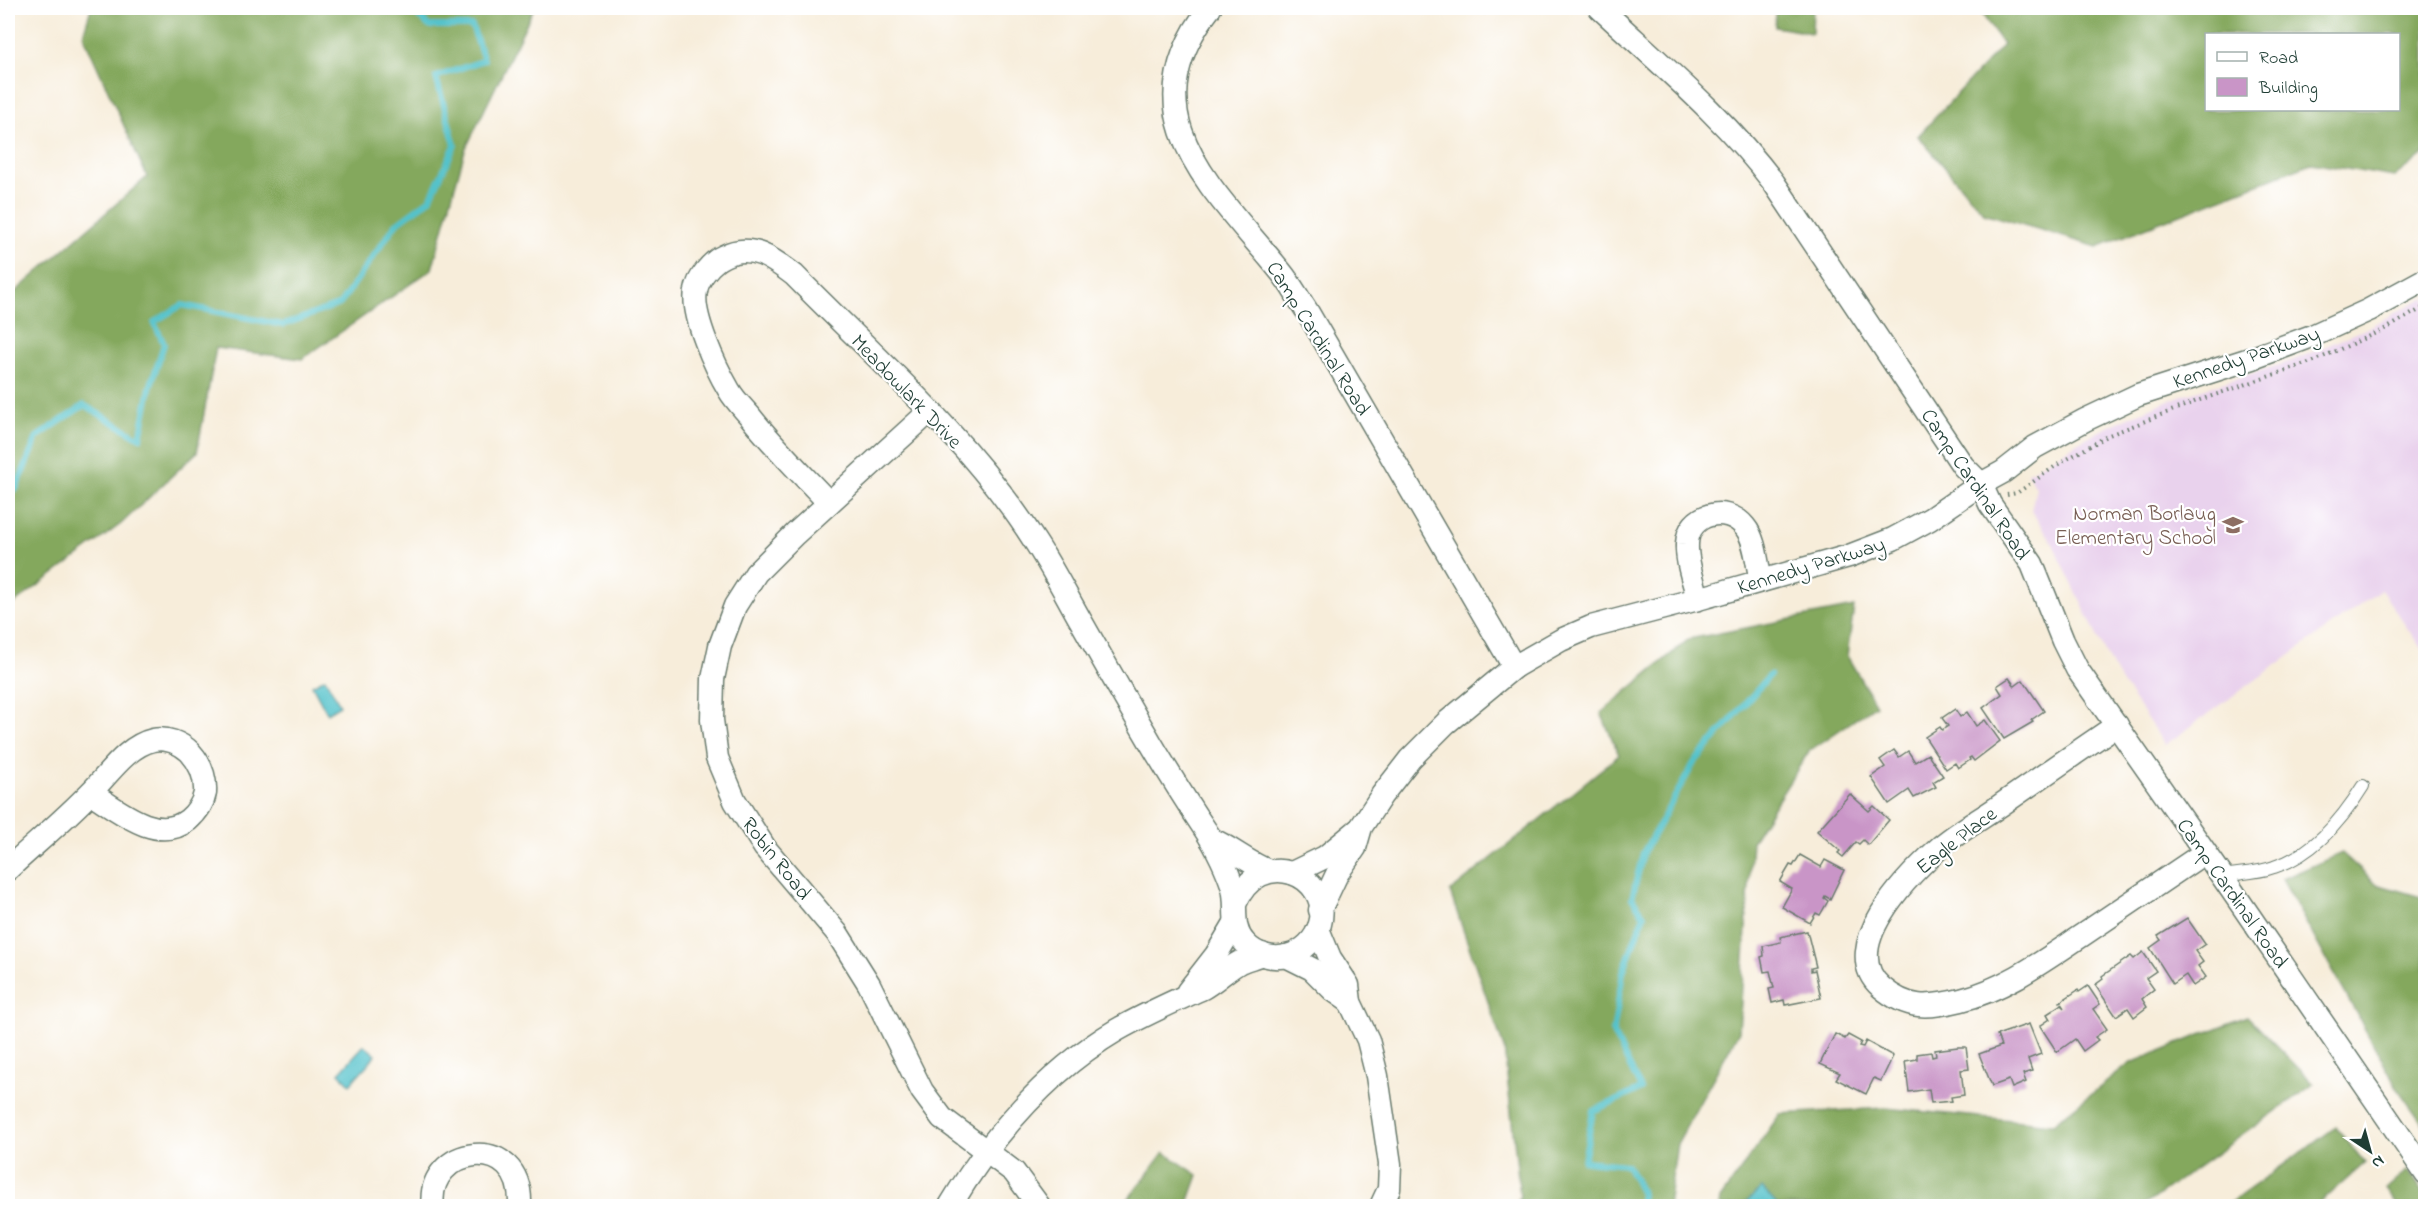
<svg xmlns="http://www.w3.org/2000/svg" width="2433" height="1214" font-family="'Indie Flower',sans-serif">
<rect width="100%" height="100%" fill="#fff"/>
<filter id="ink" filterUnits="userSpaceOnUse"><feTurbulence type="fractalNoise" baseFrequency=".0167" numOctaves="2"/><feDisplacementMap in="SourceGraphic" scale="12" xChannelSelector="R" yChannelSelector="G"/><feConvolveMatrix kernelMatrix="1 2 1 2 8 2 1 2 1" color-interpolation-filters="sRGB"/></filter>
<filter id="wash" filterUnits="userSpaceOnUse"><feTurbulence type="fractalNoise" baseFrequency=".008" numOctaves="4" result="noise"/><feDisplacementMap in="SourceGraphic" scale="24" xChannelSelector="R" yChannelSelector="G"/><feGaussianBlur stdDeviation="1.35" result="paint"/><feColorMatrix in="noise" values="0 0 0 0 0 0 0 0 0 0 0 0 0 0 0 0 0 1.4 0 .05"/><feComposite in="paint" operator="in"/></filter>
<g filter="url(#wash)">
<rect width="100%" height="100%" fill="#f7edda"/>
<!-- built -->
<polygon fill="#e9d2ed" points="2425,297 2425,654 2381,590 2165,745 2113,669 2050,538 2031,511 2036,487 2027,473 2084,439 2126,418 2180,396 2292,361 2363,330"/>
<!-- forest -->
<g fill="#84a85d" stroke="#527248" stroke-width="1.5" fill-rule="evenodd">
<polygon points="91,8 534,8 465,150 432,269 302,359 216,348 197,452 121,524 8,608 8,298 147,177 83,35"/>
<polygon points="1775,8 1813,8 1812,33 1775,27"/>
<path d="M1978 8H2425V153L2394 177 2311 163 2097 247 1984 213 1918 136 2003 45ZM2398 34V110H2206V34Z"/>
<polygon points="1854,607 1847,656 1876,705 1809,751 1752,841 1739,1031 1677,1144 1668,1206 1517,1206 1520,1195 1504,1048 1450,892 1619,755 1601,713 1689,639"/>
<polygon points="2342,853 2376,884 2425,898 2425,1127 2398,1089 2282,879"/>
<polygon points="2247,1016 2314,1084 2143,1206 1719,1206 1720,1199 1780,1114 1885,1108 2053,1124 2131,1063"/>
<polygon points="2336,1127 2365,1163 2317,1206 2226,1206"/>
<polygon points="1164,1152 1198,1175 1187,1206 1123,1206"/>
<polygon points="2408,1170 2425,1195 2425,1206 2398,1206 2386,1189"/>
</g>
<!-- water -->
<g fill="#54c2cb" stroke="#3a8080" stroke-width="1.5">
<polygon points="325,678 340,705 327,713 312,685"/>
<polygon points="364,1045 376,1055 350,1084 339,1073"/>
<polygon points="1762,1188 1778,1206 1742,1206"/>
</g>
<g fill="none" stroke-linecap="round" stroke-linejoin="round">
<!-- stream -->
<g stroke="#54c2cb" stroke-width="6">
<polyline points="8,489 16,489 37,437 84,405 140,438 150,388 164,344 154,322 182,305 283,325 340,304 396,224 430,199 455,145 436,77 484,60 472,26 429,26 409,8"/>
<polyline points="1640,1206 1642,1194 1627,1165 1584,1161 1593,1111 1641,1089 1613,1033 1623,972 1644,915 1632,898 1643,853 1694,763 1770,675"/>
</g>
</g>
<g id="blocks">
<!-- building -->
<g fill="#c995c7">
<polygon points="2009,678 2015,686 2023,680 2044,711 2031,720 2033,722 2004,739 1983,708 2002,694 1997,686"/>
<polygon points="1955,709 1960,717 1967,712 1976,726 1985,720 2000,741 1974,761 1971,757 1969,758 1970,760 1958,768 1955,763 1946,769 1925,737 1940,727 1942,730 1948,726 1942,718"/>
<polygon points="1894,750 1899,757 1908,751 1915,762 1928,754 1943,776 1933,782 1936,787 1914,798 1909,790 1889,804 1871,777 1885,767 1880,760"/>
<polygon points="1850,794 1869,811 1874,806 1889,820 1868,845 1863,840 1859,844 1856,842 1843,857 1838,853 1840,851 1817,831"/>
<polygon points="1800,855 1821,867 1825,860 1844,870 1830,899 1825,896 1824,898 1828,901 1820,915 1816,913 1810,923 1782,907 1792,889 1780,882 1790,865 1793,866"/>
<polygon points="2187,918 2205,944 2195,951 2203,962 2198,966 2206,977 2193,986 2186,975 2173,984 2150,948 2161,940 2158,936"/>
<polygon points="1807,931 1816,967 1811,968 1811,971 1815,970 1821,998 1785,1005 1784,1000 1772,1003 1769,989 1774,988 1770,971 1764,972 1761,957 1764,956 1763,946 1781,942 1780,937"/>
<polygon points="2143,952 2156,971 2146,978 2154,989 2142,999 2147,1007 2134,1017 2128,1008 2116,1016 2095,985 2103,979 2102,976 2131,956 2134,959"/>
<polygon points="2088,986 2100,1004 2093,1009 2107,1029 2095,1037 2098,1040 2083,1051 2075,1039 2057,1052 2040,1026 2050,1019 2047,1014 2061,1005 2064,1008 2060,1002 2078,990 2079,992"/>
<polygon points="2029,1024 2041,1054 2028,1059 2032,1071 2023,1074 2026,1082 2012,1088 2009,1080 1992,1086 1979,1054 2001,1046 1997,1035"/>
<polygon points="1835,1034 1845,1039 1848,1035 1861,1042 1859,1046 1863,1047 1866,1041 1893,1056 1881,1081 1874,1078 1866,1094 1836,1079 1840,1073 1820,1064"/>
<polygon points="1958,1047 1966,1047 1969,1069 1961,1070 1964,1095 1951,1097 1952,1101 1931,1103 1929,1089 1909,1092 1905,1061 1917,1059 1917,1054 1931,1052 1932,1057 1936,1056 1935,1050"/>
</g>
</g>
</g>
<g filter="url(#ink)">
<use href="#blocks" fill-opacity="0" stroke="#6b7b6e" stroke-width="1.5"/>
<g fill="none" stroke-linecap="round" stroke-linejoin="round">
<defs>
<path id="lane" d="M2222 876C2239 873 2258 873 2274 867 2313 855 2342 820 2363 786"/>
<g id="street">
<path d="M1210 8C1125 117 1214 188 1281 272 1291 284 1298 298 1307 311L1514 667"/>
<path d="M1600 8C1660 64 1724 117 1774 183L1963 466 1981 484 1990 504 2032 564 2063 641 2077 669 2222 876 2426 1174"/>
<polyline points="929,412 795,534 756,573 735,606 720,646 713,679 712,720 717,758 735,801 765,848 837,933 869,984 922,1091 942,1118 1014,1172 1039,1206"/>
<path d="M829 503C802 474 773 446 749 415 742 407 734 399 729 390 716 368 691 315 696 291 698 278 712 261 724 256 751 242 773 259 794 275 877 359 970 440 1034 540 1052 567 1066 595 1082 623 1122 693 1161 764 1206 831 1216 846 1228 871 1233 888 1238 908 1230 927 1245 943 1269 969 1311 957 1320 924 1333 875 1260 844 1235 904"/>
<path d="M1698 599C1694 582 1686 562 1687 544 1688 513 1727 504 1745 527 1756 540 1757 565 1761 581"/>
<path d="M2117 725C2077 752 2037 780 1998 807 1978 821 1956 833 1938 849 1909 875 1836 948 1881 987 1908 1010 1928 1008 1961 1000 2006 989 2046 959 2084 934 2124 907 2164 880 2204 853"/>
<path d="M1211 839C1232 848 1248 863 1269 871"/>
<path d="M8 869C35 844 65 819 91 792 109 774 127 746 153 740 166 737 181 743 190 752 201 764 206 777 205 793 203 804 196 813 188 820 157 844 118 810 91 793"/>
<polyline points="1292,873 1325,857 1358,830"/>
<polyline points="1320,910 1337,874 1355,848 1361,827 1382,795 1410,759 1446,723 1514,667 1561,640 1591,627 1698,599 1849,556 1893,539 1930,519 1981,484 2003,472 2035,447 2085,420 2138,395 2253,358 2312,336 2369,310 2426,279"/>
<polyline points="1318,929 1330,958 1348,985 1350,1002 1368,1040 1377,1076 1390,1164 1389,1189 1381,1206"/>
<polyline points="1286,956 1312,969 1333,990 1350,1002"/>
<polyline points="1188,991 1216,955 1235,923"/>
<path d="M433 1206C425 1146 523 1130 520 1206"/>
<path d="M950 1206C992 1136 1046 1072 1117 1030 1145 1014 1175 1001 1203 988 1216 981 1227 969 1240 962 1247 959 1255 957 1262 954"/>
</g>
</defs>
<!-- lane casing -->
<use href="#lane" stroke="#6b7b6e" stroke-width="14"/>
<!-- street casing -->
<use href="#street" stroke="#6b7b6e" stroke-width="25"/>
<!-- path -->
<polyline stroke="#6b7b6e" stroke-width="4" stroke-dasharray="1.5 4.5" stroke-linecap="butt" points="2007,495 2017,493 2057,465 2109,435 2197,401 2314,361 2389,327 2426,306"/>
<!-- lane -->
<use href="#lane" stroke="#fff" stroke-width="12"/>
<!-- street -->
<use href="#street" stroke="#fff" stroke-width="22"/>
</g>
</g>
<!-- icons -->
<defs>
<symbol id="school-bare" viewBox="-9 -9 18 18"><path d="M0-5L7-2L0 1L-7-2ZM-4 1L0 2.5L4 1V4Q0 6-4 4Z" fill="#8d6e63" stroke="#fff" stroke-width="2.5" paint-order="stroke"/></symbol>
</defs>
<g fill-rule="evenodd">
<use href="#school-bare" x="2218" y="510" width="30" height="30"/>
</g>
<g text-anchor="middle" stroke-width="4.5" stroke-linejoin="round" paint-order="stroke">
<!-- street labels -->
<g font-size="21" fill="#1f3d34" stroke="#fff">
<text transform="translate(1319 338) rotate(58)" y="7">Camp Cardinal Road</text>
<text transform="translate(2246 357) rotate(-19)" y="7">Kennedy Parkway</text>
<text transform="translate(907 391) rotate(46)" y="7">Meadowlark Drive</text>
<text transform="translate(1976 484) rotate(56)" y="7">Camp Cardinal Road</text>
<text transform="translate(1811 565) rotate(-17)" y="7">Kennedy Parkway</text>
<text transform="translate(1956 840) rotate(-38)" y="7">Eagle Place</text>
<text transform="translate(777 858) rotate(52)" y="7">Robin Road</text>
<text transform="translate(2233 893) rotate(55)" y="7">Camp Cardinal Road</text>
</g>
<!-- education labels -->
<g font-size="21" fill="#785e54" stroke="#fff" text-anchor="end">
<text x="2216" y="520">Norman Borlaug<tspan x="2216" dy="24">Elementary School</tspan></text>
</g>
</g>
<!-- margin -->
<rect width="2433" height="1214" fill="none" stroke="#fff" stroke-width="30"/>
<!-- legend -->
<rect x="2205" y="33" width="195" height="78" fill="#ffffff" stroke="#a5b1ae" stroke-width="1.5"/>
<rect x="2217" y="52" width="30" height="9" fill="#ffffff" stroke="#a5b1ae" stroke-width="1.5"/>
<text x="2259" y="63" font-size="18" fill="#1f3d34">Road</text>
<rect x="2217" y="78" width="30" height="18" fill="#c995c7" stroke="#a5b1ae" stroke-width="1.5"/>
<text x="2259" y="93" font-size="18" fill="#1f3d34">Building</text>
<!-- north arrow -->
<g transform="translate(2370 1151) rotate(144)" stroke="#ffffff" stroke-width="4.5" paint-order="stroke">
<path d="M0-4.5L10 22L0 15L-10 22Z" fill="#1f3d34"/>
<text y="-9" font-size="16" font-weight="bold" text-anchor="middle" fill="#1f3d34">N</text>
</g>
</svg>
